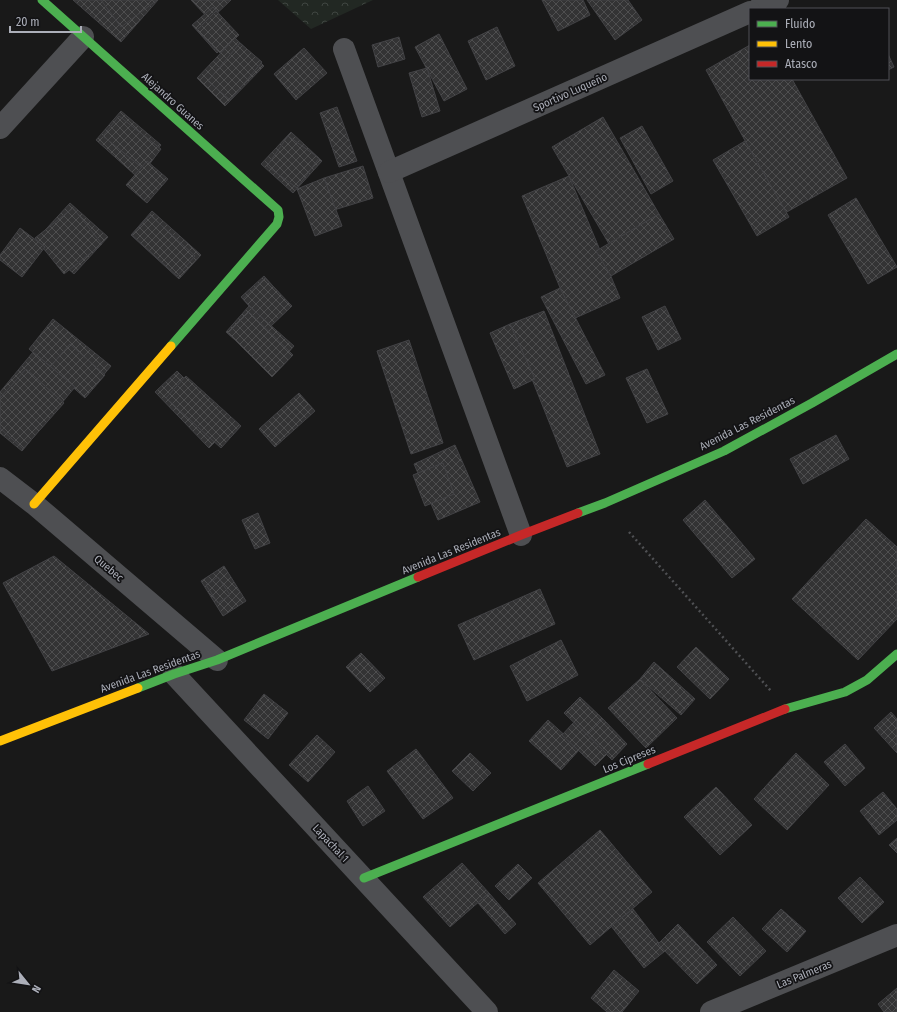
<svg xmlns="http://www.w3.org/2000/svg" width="897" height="1012" font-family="'Fira Sans Condensed',sans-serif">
<defs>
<pattern id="park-crowns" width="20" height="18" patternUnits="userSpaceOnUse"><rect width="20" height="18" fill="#222823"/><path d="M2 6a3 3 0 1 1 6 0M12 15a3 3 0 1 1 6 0" fill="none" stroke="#3f4541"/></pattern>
<pattern id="building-cross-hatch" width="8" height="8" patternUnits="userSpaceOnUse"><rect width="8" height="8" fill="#333334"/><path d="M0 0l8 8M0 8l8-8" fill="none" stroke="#4e4e4f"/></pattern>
</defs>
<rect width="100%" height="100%" fill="#191919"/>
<!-- park -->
<polygon fill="url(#park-crowns)" points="278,0 373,0 311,29"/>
<!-- building -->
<g fill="url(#building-cross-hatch)" stroke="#424245">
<polygon points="73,0 158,0 121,42"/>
<polygon points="101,0 157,0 121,27"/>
<polygon points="191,0 226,0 210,18"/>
<polygon points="191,0 231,0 210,20"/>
<polygon points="542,0 583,0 590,15 558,31"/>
<polygon points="587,0 628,0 642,20 615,40"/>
<polygon points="213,7 237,34 217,53 192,25"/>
<polygon points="216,11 239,35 220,53 197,30"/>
<polygon points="497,27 515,66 486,80 468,41"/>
<polygon points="439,34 467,89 444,101 415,47"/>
<polygon points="399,37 405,59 378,67 372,45"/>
<polygon points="235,38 264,66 225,106 197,78"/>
<polygon points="240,43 262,62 230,100 208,81"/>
<polygon points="750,45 750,79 792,79 847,178 785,213 706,70"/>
<polygon points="304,48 327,73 296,100 274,74"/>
<polygon points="888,54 894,67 888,70"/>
<polygon points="427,68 440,111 422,117 409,73"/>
<polygon points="337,107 357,161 339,167 320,113"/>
<polygon points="121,111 161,145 135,175 96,140"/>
<polygon points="119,116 161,149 145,170 103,136"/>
<polygon points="603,117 659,214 609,244 552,147"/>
<polygon points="642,126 673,181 651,194 620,138"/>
<polygon points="291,132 322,161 293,193 261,164"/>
<polygon points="288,136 319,158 297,188 267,166"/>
<polygon points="745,141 789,217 757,236 713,160"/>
<polygon points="147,161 168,179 147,203 126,185"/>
<polygon points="363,166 373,198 334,210 324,178"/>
<polygon points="569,176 620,298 573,319 522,196"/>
<polygon points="324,178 342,226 315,236 297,189"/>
<polygon points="856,198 897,267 868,284 828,215"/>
<polygon points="70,203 108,237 74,274 36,240"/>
<polygon points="73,208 102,244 64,274 35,238"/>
<polygon points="152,211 201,255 179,279 131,235"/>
<polygon points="659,214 674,239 611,276 596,251"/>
<polygon points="150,215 195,256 177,276 132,235"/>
<polygon points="20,228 45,247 22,277 0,260 0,255"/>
<polygon points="264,276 289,304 266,325 241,297"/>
<polygon points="265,278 292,306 270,327 243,299"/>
<polygon points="560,288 605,375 586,384 541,297"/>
<polygon points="249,306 294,346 271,372 226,332"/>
<polygon points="665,306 681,339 658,350 642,317"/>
<polygon points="544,311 600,454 567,467 510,324"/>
<polygon points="249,312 293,355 272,377 228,333"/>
<polygon points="53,319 111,366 86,396 29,349"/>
<polygon points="510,324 535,379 514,389 490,333"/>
<polygon points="409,340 443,443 411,454 377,351"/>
<polygon points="70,344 105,375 85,398 50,367"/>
<polygon points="33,352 75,387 22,451 0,433 0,392"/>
<polygon points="26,369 64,403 23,449 0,428 0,398"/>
<polygon points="647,369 668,414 647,423 626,378"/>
<polygon points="177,371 231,426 209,448 155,392"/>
<polygon points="186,376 241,426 221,448 166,398"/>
<polygon points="299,393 315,411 275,447 259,429"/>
<polygon points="836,435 849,459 803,484 790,459"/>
<polygon points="455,445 480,502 438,520 414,464"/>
<polygon points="443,463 454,494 425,506 413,475"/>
<polygon points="705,500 755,559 732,578 683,520"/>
<polygon points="258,513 270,543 255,549 242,520"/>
<polygon points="866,519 897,547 897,619 858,660 792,599"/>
<polygon points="54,556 149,634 52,671 3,583"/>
<polygon points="224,566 246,601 223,616 201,581"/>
<polygon points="218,577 230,595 218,603 206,585"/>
<polygon points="540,589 555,624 474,660 458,625"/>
<polygon points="561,640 578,675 527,701 510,666"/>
<polygon points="696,647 729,679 710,699 677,667"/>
<polygon points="361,653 385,678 370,692 346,667"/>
<polygon points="654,662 695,699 681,715 640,679"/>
<polygon points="640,679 677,718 646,748 608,708"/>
<polygon points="264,694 288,713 268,739 244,720"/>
<polygon points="580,697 603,719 587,735 564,713"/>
<polygon points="891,712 897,719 897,753 874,728"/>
<polygon points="603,719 627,744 612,760 587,735"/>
<polygon points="548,720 580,749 561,770 529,741"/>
<polygon points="574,722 607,754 595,766 562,735"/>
<polygon points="317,735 335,752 308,782 289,765"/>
<polygon points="845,744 865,768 845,786 824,762"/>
<polygon points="416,749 453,798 423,819 387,771"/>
<polygon points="470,753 491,773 473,791 452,771"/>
<polygon points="796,753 829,785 787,830 754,799"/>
<polygon points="368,786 385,811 363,826 347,801"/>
<polygon points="716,787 752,825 720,855 684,817"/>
<polygon points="883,792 897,809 897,820 879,835 860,811"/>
<polygon points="600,830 652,892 590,945 538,883"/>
<polygon points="897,838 897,853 889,845"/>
<polygon points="462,863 489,893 450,927 423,897"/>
<polygon points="518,864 532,878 509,900 495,886"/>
<polygon points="860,877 884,902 862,923 838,898"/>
<polygon points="489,893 516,924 505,934 478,903"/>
<polygon points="633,909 665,951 644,968 611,926"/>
<polygon points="781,909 806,931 787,952 762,929"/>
<polygon points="733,917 766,951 740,976 707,942"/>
<polygon points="678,924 717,965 697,984 658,944"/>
<polygon points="614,970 639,991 622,1012 607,1012 591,998"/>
<polygon points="897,988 897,1012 884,1012 878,1004"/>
</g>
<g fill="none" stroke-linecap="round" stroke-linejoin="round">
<!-- path -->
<polyline stroke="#4f5053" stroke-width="2.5" stroke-dasharray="2 3" stroke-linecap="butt" points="629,532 771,691"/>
<!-- street -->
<g stroke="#4e4f52" stroke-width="22">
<polyline points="758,9 778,0"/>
<polyline points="344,49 521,535"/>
<polyline points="0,128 83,37"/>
<polyline points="389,172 750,12"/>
<polyline points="0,478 34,504 217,660"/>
<polyline points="174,674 487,1012"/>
<polyline points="711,1012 897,935"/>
</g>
<!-- fast -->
<g stroke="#4caf50" stroke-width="9">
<polyline points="42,0 278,210 279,217 277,224 171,346"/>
<polyline points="578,513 605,503 724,451 812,403 897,354"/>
<polyline points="138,688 174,674 217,660 418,577"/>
<polyline points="785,709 845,692 867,680 897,654"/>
<polyline points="364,878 648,764"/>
</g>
<!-- slow -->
<g stroke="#ffc107" stroke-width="9">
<polyline points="34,504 171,346"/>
<polyline points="0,741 138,688"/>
</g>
<!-- jam -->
<g stroke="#c62828" stroke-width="9">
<polyline points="418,577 521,535 578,513"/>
<polyline points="648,764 785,709"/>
</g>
</g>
<g text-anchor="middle" stroke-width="3.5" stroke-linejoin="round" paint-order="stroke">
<!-- street labels -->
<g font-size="11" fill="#acafb9" stroke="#131315">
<text transform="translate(570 92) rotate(-24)" y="4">Sportivo Luqueño</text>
<text transform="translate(173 101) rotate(42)" y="4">Alejandro Guanes</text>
<text transform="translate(747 423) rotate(-27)" y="4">Avenida Las Residentas</text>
<text transform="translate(451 551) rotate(-22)" y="4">Avenida Las Residentas</text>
<text transform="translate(109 568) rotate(40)" y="4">Quebec</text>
<text transform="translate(150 671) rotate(-20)" y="4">Avenida Las Residentas</text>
<text transform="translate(629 759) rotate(-22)" y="4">Los Cipreses</text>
<text transform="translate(331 843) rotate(47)" y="4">Lapachal 1</text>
<text transform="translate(804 974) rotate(-22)" y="4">Las Palmeras</text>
</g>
</g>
<!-- legend -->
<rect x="749" y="8" width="140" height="72" fill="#131315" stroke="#505157"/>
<rect x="757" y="21" width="20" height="6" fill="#4caf50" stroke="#505157"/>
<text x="785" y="28" font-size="12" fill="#acafb9">Fluido</text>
<rect x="757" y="41" width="20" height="6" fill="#ffc107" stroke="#505157"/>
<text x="785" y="48" font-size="12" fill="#acafb9">Lento</text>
<rect x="757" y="61" width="20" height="6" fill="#c62828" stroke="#505157"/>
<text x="785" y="68" font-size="12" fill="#acafb9">Atasco</text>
<!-- north arrow -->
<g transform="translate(28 984) rotate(120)" stroke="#131315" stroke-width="3" paint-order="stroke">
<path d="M0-3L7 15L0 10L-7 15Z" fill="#acafb9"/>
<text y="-6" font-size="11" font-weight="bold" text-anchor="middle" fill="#acafb9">N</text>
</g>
<!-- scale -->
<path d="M10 26v6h71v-6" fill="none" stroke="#acafb9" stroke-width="2"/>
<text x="16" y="26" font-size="12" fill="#acafb9" stroke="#131315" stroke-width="3" paint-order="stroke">20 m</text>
</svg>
